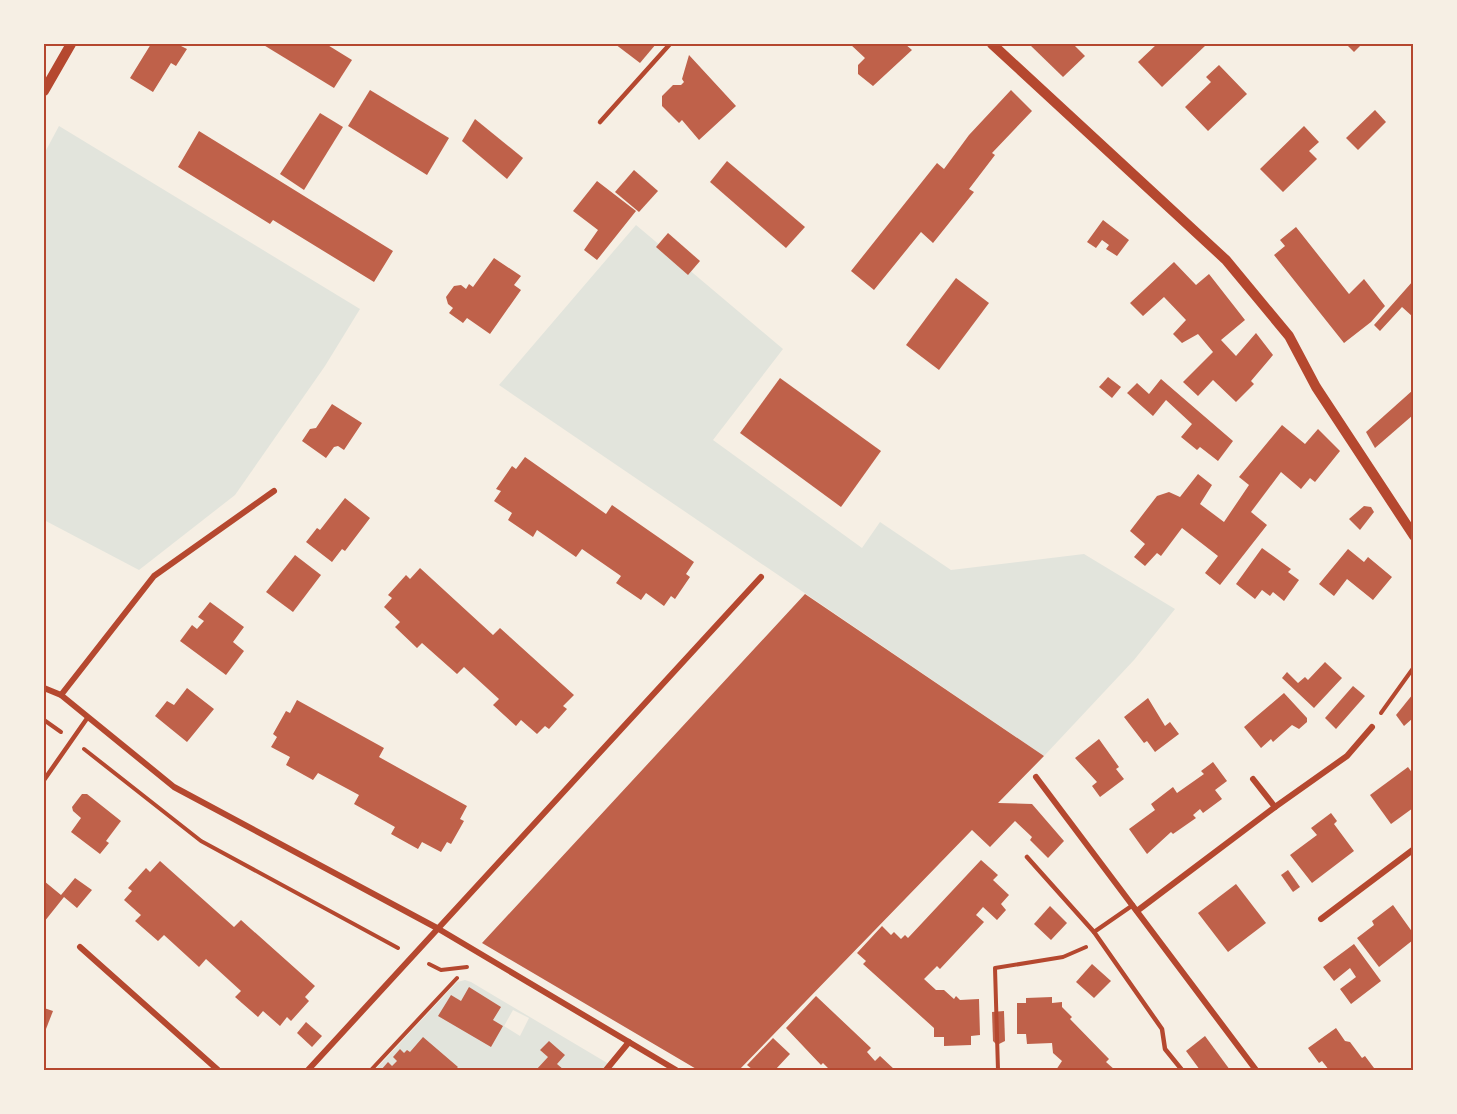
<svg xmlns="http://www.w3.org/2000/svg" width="1457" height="1114" font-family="'Zilla Slab',serif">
<rect width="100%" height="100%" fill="#f6efe4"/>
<!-- green -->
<g fill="#e2e4dc" fill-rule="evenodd">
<polygon points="59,126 360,309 325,366 235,495 139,570 44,520 44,154"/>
<polygon points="636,225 783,349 713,440 862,548 880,522 951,570 1084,554 1175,609 1134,660 1044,756 499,385"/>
<path d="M465 980 471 982 619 1070H375L457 982ZM513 1010 529 1018 520 1036 504 1026Z"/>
</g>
<!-- building -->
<g fill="#bf614a">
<polygon points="151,44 183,44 181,46 187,49 176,66 171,63 153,92 130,78"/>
<polygon points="262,44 326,44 352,60 334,88"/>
<polygon points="615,44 656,44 640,63"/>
<polygon points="850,44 905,44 912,50 873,86 858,74 858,65 865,58"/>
<polygon points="1029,44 1073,44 1085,56 1063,77"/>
<polygon points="1157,44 1207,44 1162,87 1138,62"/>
<polygon points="1346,44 1362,44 1354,52"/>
<polygon points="689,55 736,106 699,140 682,120 679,123 662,106 662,96 673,85 681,85 684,82 682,79"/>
<polygon points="1219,65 1247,94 1208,131 1185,107 1211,82 1206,77"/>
<polygon points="370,90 449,138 427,175 348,126"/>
<polygon points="1011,90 1032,111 992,153 995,155 969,189 974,192 933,243 921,232 874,290 851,271 937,163 944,169 969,135"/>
<polygon points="1375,110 1386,122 1358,150 1346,138"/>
<polygon points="320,113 343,127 304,190 280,174"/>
<polygon points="475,119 523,158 507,179 462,141"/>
<polygon points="1304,126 1319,142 1309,151 1317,159 1283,192 1260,169"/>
<polygon points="199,131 393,251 374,282 273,220 270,224 178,167"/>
<polygon points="727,161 805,227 786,248 710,182"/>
<polygon points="634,170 658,191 639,212 615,192"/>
<polygon points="597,181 636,211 597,260 584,250 598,230 573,211"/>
<polygon points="1103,220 1129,240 1117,256 1106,249 1109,245 1102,240 1096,248 1087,242"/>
<polygon points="1296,227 1349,294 1364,279 1385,306 1371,322 1344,343 1274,255 1285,246 1280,240"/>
<polygon points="668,233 700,261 688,275 656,247"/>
<polygon points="494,258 521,276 514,285 521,290 490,334 467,318 463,323 449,313 453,308 448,304 446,297 454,286 461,285 466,289 469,284 473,287"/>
<polygon points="1174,262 1196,285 1209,274 1245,320 1221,340 1236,356 1256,333 1273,355 1251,381 1254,384 1236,402 1213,380 1198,396 1183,382 1213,352 1198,334 1182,343 1173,334 1186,320 1164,297 1143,316 1130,303"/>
<polygon points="956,278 989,303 939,370 906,345"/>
<polygon points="1413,281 1413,317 1402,307 1380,331 1374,325"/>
<polygon points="1108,377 1121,387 1112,398 1099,387"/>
<polygon points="780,378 881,451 841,507 740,433"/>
<polygon points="1161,379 1233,441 1218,461 1200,447 1197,450 1181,437 1192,424 1166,400 1153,416 1127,393 1137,383 1149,394"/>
<polygon points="1413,390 1413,415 1375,448 1366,432"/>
<polygon points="332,404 362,423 344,450 338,446 334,447 326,458 302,441 310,429 316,428"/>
<polygon points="1282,425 1305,444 1318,429 1340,451 1315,482 1310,478 1301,489 1281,472 1251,512 1267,525 1220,585 1205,573 1218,556 1182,528 1161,556 1157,553 1145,566 1134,557 1145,544 1130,531 1157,496 1169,492 1180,497 1198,474 1212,485 1200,504 1224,522 1249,485 1239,477"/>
<polygon points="525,457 606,514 612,505 694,562 686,574 690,577 675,599 671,596 664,606 646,593 641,600 616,583 621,576 582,549 576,557 537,530 533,537 508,520 512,513 494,501 501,491 496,489 512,466 516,469"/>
<polygon points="345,498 370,518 345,551 342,549 332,562 306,542 317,528 320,530"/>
<polygon points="1364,506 1371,507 1374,512 1360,530 1349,519"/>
<polygon points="1262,548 1291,569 1288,572 1299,580 1284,601 1273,592 1270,596 1262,590 1255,599 1236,584"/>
<polygon points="1348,549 1364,562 1368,557 1392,577 1373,600 1347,579 1334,596 1319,584"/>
<polygon points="295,555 321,575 293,612 266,592"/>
<polygon points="420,568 493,635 500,628 574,695 563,706 567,709 549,729 545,726 537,734 521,720 516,726 493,705 499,699 464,667 457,674 422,643 417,648 395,627 400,622 384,607 392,598 388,595 406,575 410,579"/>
<polygon points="805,594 1044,756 998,803 1032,804 1064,841 1048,858 1030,840 1032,837 1015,821 990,847 972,830 739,1070 698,1070 482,943"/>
<polygon points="210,602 244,627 233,642 244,651 226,675 180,641 192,625 197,629 204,621 198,617"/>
<polygon points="1325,662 1342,678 1314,708 1282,678 1287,672 1298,683 1305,677 1308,680"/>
<polygon points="1353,686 1365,696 1336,729 1325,718"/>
<polygon points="187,688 214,709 187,742 155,716 167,701 174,705"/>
<polygon points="1284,693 1307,718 1307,722 1299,729 1292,725 1273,742 1271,739 1261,748 1244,727"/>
<polygon points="1413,694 1413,718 1404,726 1396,715"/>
<polygon points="1148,698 1165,726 1170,722 1179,734 1155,752 1147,741 1144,743 1124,717"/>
<polygon points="297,700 384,748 379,757 467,806 460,819 464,821 451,844 447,842 441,852 422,842 418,849 391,834 395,827 354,804 359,795 318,773 313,780 286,765 290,757 271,747 277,737 273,734 286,711 290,713"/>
<polygon points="1099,739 1119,767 1116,769 1124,779 1100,797 1092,786 1097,782 1075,758"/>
<polygon points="1213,762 1227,781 1215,790 1222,799 1203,813 1200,809 1193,815 1196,818 1173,834 1171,832 1147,854 1129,829 1155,810 1151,804 1173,787 1177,793 1204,774 1201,771"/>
<polygon points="1408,767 1413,774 1413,808 1391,824 1370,795"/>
<polygon points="82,794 87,794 121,821 106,841 109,843 100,854 71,832 81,818 73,811 72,807"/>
<polygon points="1331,813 1337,821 1334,824 1354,851 1312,883 1290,855 1317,835 1311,828"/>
<polygon points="981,860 998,875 993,880 1009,895 1001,904 1006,910 997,920 983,907 976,915 984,922 940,969 937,966 924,979 936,990 944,990 954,999 956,996 960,1000 979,999 980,1035 971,1036 971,1045 944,1046 944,1037 934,1037 934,1028 863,964 866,961 857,953 882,926 891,935 894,932 901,939 905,935 908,938"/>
<polygon points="160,861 234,927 241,920 315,986 305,997 309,1001 291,1021 287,1017 280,1026 263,1011 258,1017 235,997 241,991 206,959 199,967 164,935 158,941 135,921 141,915 124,900 132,891 128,888 146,868 150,872"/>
<polygon points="1288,870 1300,887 1293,892 1281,875"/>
<polygon points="75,878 92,890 77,908 64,897 44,922 44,881 61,895"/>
<polygon points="1236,884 1266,923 1228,952 1198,913"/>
<polygon points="1393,905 1413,933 1413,940 1379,967 1357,938 1374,925 1372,921"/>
<polygon points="1050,906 1067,923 1051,940 1034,924"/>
<polygon points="1354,944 1381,981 1351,1004 1340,989 1356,977 1350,968 1334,981 1323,967"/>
<polygon points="1092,964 1111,981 1094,998 1076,982"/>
<polygon points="469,987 501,1007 493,1020 503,1026 491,1047 438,1016 451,995 461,1001"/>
<polygon points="816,996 871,1048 867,1052 875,1061 880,1056 895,1070 830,1070 823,1063 821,1065 786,1028"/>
<polygon points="1052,997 1052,1003 1062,1002 1062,1007 1072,1017 1070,1019 1109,1059 1106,1062 1115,1070 1056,1070 1062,1061 1053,1053 1052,1043 1027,1044 1026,1034 1017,1034 1017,1003 1026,1003 1026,998"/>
<polygon points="44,1008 53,1011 46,1029 44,1028"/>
<polygon points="1004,1011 1005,1041 997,1045 993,1041 992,1012"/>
<polygon points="306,1022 322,1036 312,1047 297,1033"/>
<polygon points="1336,1028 1345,1041 1350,1042 1362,1058 1365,1056 1374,1068 1329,1070 1322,1061 1319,1063 1308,1048"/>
<polygon points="1205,1036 1230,1070 1200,1070 1186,1051"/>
<polygon points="423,1037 458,1067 455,1070 381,1070 388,1062 392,1066 397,1061 393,1057 400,1049 404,1053 407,1050 410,1052"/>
<polygon points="773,1038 790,1054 775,1070 753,1070 747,1065"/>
<polygon points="549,1041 565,1055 557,1064 564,1070 536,1070 548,1057 540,1050"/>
</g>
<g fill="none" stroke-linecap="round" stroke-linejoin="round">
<!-- path -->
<g stroke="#b5482f" stroke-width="4">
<polyline points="1381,713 1414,667"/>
<polyline points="44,720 61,732"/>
<polyline points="84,749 201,841 398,948"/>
<polyline points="429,964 441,970 467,967"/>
<polyline points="371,1070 457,978"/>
<polyline points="998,1070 995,968 1063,957 1086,947"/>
</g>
<!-- service -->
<g stroke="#b5482f" stroke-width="4.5">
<polyline points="600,122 670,44"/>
<polyline points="44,780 88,717"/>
<polyline points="1027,857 1094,932 1162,1029 1165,1049 1182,1070"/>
<polyline points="1094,932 1133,905"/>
</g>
<!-- minor -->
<g stroke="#b5482f" stroke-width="6">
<polyline points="44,688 61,695 174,787 437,928 676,1070"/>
<polyline points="61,695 154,576 274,491"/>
<polyline points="1036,777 1256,1070"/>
<polyline points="1275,807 1347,756 1372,727"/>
<polyline points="1137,911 1275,807 1253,779"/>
<polyline points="1321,919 1414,849"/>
<polyline points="80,947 218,1070"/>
<polyline points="308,1070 761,577"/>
<polyline points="606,1070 629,1042"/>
</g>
<!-- tertiary -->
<g stroke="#b5482f" stroke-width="10">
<polyline points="992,44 1226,260 1289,336 1316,387 1414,536"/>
<polyline points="44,91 71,44"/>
</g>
</g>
<!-- border -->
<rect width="1457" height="1114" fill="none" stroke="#f6efe4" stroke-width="90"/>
<rect x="45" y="45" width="1367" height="1024" fill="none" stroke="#b5482f" stroke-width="2"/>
</svg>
